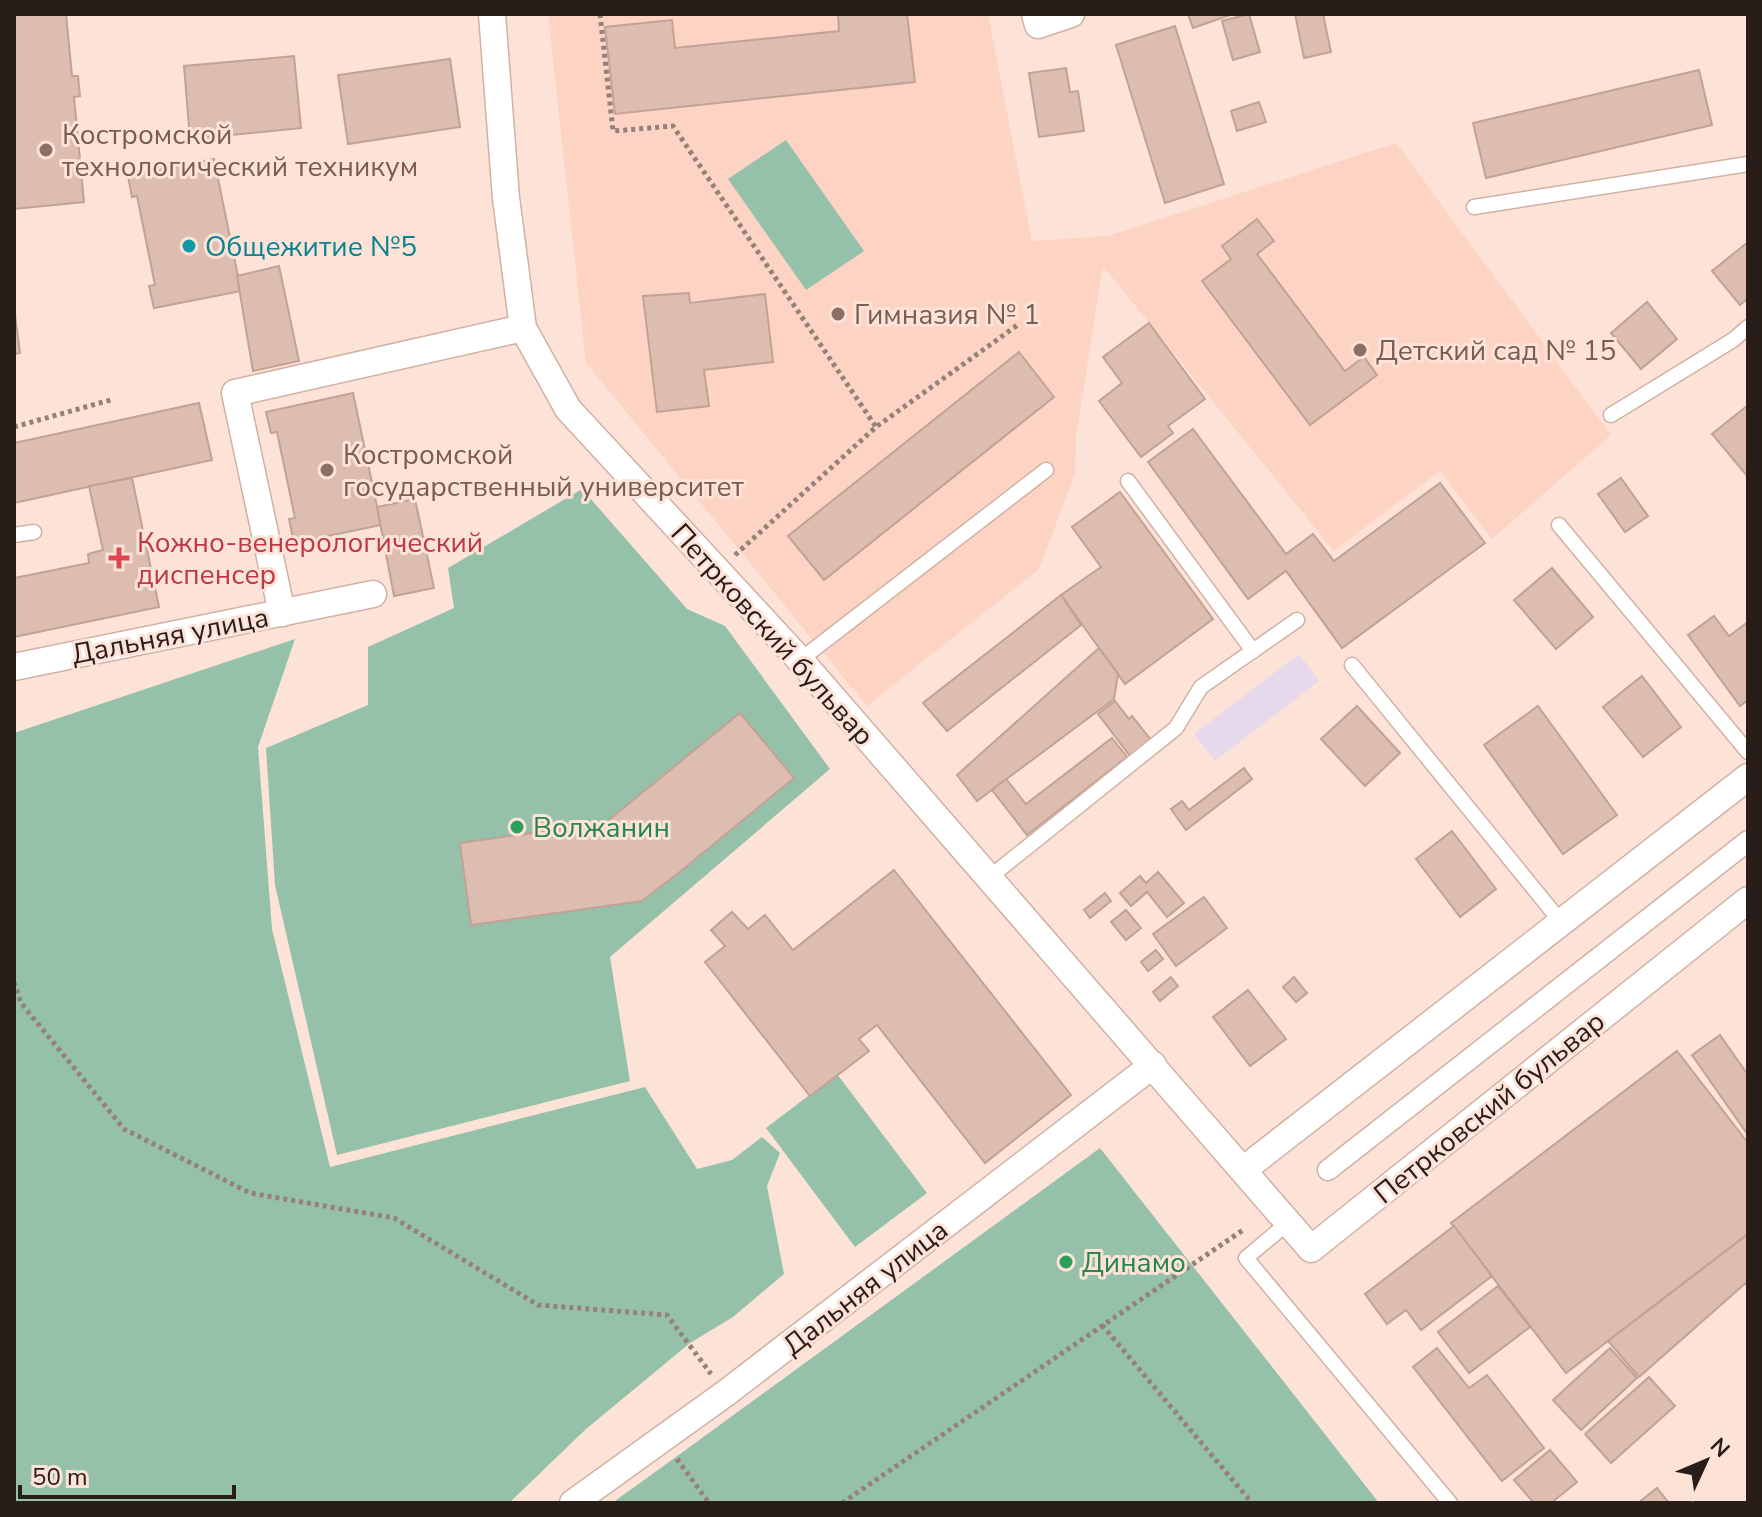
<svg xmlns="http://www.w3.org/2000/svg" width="1762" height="1517" font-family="'Nunito Sans',sans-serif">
<rect width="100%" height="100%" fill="#fde2d7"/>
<!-- built -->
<polygon fill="#fdd4c4" points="548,14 988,14 1032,241 1108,236 1396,143 1611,435 1492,539 1440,471 1334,551 1103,266 1076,437 1075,474 1039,569 867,706 586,363"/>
<!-- industrial -->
<polygon fill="#e7d9ec" points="1299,654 1319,681 1215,761 1194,734"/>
<!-- green -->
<g fill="#95c1ab">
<polygon points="786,140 864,251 806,290 728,179"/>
<polygon points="582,489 687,609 725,626 830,769 610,957 630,1081 337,1155 275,885 266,748 368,705 368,647 454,608 448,568"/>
<polygon points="295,639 258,747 272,929 330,1167 645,1087 697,1169 732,1160 762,1137 780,1153 767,1186 784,1274 733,1317 690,1343 586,1429 509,1503 14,1503 14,733"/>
<polygon points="837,1074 927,1193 855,1247 766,1128"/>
<polygon points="1100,1148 1379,1503 612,1503 676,1457"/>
</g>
<!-- building -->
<g fill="#ddbdb0" stroke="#c1a295" stroke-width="2">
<polygon points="14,14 66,14 72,76 78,76 80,96 74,97 84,202 14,209"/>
<polygon points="838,14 907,14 915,82 615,114 605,27 672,20 675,48 839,31"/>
<polygon points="1188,14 1233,14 1193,28"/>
<polygon points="1249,14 1260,52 1233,60 1222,21"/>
<polygon points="1295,14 1323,14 1331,52 1304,58"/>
<polygon points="1175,26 1224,184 1165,203 1116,45"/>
<polygon points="294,56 301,128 190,139 184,66"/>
<polygon points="450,59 460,127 348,144 338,75"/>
<polygon points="1066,68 1070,92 1078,91 1084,131 1039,137 1029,73"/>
<polygon points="1699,70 1712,125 1486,178 1473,123"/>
<polygon points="1259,102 1266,122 1237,131 1231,111"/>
<polygon points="214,159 241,291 154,308 149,286 155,285 137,196 132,197 128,176"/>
<polygon points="1257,219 1274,241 1257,254 1345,371 1364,357 1377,375 1310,425 1202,281 1231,259 1222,246"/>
<polygon points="1748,242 1748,298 1740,305 1712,271"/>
<polygon points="279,266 299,361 253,371 237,276"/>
<polygon points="689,293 690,303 765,294 773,362 704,370 709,406 657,412 643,296"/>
<polygon points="1647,302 1677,339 1641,369 1611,333"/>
<polygon points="14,307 20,353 14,354"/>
<polygon points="1149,323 1205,399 1168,426 1173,433 1141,457 1099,401 1122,383 1103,357"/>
<polygon points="1019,352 1054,397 824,580 788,536"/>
<polygon points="353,393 381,525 294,543 289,519 295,518 277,432 271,433 266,412"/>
<polygon points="199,403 212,460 14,503 14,443"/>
<polygon points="1748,405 1748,477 1712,434"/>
<polygon points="1193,429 1286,554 1313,534 1334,561 1440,483 1485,543 1342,648 1286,571 1248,599 1148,462"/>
<polygon points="132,478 159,607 14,637 14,578 89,563 88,554 103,550 89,486"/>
<polygon points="1621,478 1648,516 1625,532 1598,494"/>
<polygon points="1120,492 1213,619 1125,684 1061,595 1101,567 1072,527"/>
<polygon points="415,499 434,588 394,596 377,507"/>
<polygon points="1552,568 1593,617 1556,649 1514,600"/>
<polygon points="1061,595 1081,625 947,731 923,703"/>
<polygon points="1714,616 1729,636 1748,622 1748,700 1740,706 1688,635"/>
<polygon points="1099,648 1118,674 1114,699 977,801 957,775"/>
<polygon points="1642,676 1681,727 1643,757 1603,707"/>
<polygon points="1115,701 1129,719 1132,716 1151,740 1130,756 1098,714"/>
<polygon points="1357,706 1400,753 1365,786 1321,739"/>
<polygon points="1538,706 1617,815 1563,854 1484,745"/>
<polygon points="740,713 794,778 681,871 642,901 471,925 460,843 605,823"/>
<polygon points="1112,738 1127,757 1027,835 992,790 1006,779 1026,804"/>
<polygon points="1244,768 1252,779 1186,830 1171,809 1182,801 1189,810"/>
<polygon points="1452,831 1496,889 1460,917 1416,859"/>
<polygon points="894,870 1071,1095 985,1163 877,1025 859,1039 869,1051 810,1096 705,962 725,946 711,930 732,912 748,929 765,915 793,950"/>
<polygon points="1158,872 1184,903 1167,917 1147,892 1131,906 1120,893 1140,876 1146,883"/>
<polygon points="1105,893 1111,901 1090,918 1084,910"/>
<polygon points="1204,897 1227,928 1176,966 1153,934"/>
<polygon points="1126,910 1141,928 1126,940 1111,922"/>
<polygon points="1156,950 1163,959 1148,971 1141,962"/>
<polygon points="1171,977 1178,986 1160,1001 1153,992"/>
<polygon points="1294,977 1307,993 1296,1002 1283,987"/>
<polygon points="1248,990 1286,1039 1250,1066 1213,1017"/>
<polygon points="1720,1035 1748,1075 1748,1135 1692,1055"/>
<polygon points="1677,1051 1748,1143 1748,1234 1566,1373 1451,1223"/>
<polygon points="1454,1226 1492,1276 1421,1330 1406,1310 1387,1324 1365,1294"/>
<polygon points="1748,1234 1748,1281 1639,1377 1608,1341"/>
<polygon points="1498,1286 1530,1327 1469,1373 1438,1332"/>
<polygon points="1437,1348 1469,1388 1487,1375 1544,1448 1502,1481 1413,1367"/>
<polygon points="1610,1348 1637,1378 1581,1430 1553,1400"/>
<polygon points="1649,1377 1675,1406 1611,1463 1585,1434"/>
<polygon points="1550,1450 1577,1482 1551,1503 1534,1503 1514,1480"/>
<polygon points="1657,1488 1669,1503 1638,1503"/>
</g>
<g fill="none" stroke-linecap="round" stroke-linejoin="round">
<defs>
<g id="service">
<polyline points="1474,207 1748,164"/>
<polyline points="1611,415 1733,340 1748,327"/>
<polyline points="1128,481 1253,651"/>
<polyline points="1559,525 1748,752"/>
<polyline points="14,535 34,532"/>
<polyline points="800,660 1046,470"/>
<polyline points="1352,665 1561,922"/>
<polyline points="990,877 1176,728 1201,687 1297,620"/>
<polyline points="1289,1222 1246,1258 1450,1503"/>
</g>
<polyline id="pedestrian" points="1328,1170 1748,841"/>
<g id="minor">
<polyline points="492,14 506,198 523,328 568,409 800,660 1311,1249 1748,900"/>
<polyline points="1035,14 1038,25 1071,14"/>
<polyline points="282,613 235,393 523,328"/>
<polyline points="14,667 373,594"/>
<polyline points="1243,1170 1748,777"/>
<polyline points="573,1503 726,1393 1153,1065"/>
</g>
</defs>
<!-- service casing -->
<use href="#service" stroke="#d1b1a4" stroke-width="17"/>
<!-- pedestrian casing -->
<use href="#pedestrian" stroke="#d1b1a4" stroke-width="23"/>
<!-- minor casing -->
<use href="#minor" stroke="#d1b1a4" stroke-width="29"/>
<!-- path -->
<g stroke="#958179" stroke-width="5" stroke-dasharray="4 4" stroke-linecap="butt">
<polyline points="600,14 613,131 673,126 876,427"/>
<polyline points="14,427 114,399"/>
<polyline points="735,555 876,427 1019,324"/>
<polyline points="14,982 21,1003 124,1129 250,1193 394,1218 538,1305 667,1315 711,1374"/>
<polyline points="1102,1325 1252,1503"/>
<polyline points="677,1459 709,1503"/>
<polyline points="842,1503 1243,1230"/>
</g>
<!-- service -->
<use href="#service" stroke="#fff" stroke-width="14"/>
<!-- pedestrian -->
<use href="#pedestrian" stroke="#fff" stroke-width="20"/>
<!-- minor -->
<use href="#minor" stroke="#fff" stroke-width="26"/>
</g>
<!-- markers -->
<g fill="#8d6e63" stroke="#fde2d7" stroke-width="3">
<circle cx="46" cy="150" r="8"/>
<circle cx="838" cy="314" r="8"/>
<circle cx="1360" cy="350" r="8"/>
<circle cx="327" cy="470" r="8"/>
</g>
<circle fill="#0f9aa8" stroke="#fde2d7" stroke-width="3" cx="189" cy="246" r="8"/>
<path fill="#e0444e" stroke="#fde2d7" stroke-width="3" d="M115 546h8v8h8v8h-8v8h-8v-8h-8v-8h8z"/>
<g fill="#2e9e5b" stroke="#fde2d7" stroke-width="3">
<circle cx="517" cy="827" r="8"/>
<circle cx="1066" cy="1262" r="8"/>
</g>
<g text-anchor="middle" stroke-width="6" stroke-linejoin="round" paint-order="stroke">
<!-- education labels -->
<g font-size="28" fill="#785e54" stroke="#fde2d7" text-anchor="start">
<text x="62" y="144">Костромской<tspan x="62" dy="32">технологический техникум</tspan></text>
<text x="854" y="324">Гимназия № 1</text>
<text x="1376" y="360">Детский сад № 15</text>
<text x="343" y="464">Костромской<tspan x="343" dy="32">государственный университет</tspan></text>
</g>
<!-- culture labels -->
<g font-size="28" fill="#0d838f" stroke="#fde2d7" text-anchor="start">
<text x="205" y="256">Общежитие №5</text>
</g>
<!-- health labels -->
<g font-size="28" fill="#be3a42" stroke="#fde2d7" text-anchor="start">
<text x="137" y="552">Кожно-венерологический<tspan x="137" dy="32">диспенсер</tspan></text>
</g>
<!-- street labels -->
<g font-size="28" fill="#281d18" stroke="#fde2d7">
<text transform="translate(773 634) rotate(48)" y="10">Петрковский бульвар</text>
<text transform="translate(170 635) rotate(-11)" y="10">Дальняя улица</text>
<text transform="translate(1489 1107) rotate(-39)" y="10">Петрковский бульвар</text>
<text transform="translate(865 1287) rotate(-38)" y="10">Дальняя улица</text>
</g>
<!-- leisure labels -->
<g font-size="28" fill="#27864d" stroke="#fde2d7" text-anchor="start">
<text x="533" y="837">Волжанин</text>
<text x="1082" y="1272">Динамо</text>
</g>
</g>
<!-- border -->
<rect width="1762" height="1517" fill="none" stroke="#281d18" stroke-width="32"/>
<!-- north arrow -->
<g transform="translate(1706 1461) rotate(46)" stroke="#fde2d7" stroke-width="6" paint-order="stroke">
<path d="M0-6L14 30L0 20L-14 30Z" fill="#281d18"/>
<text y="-12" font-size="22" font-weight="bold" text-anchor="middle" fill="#281d18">N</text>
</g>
<!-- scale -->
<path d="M20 1485v12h214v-12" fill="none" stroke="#281d18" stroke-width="4"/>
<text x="32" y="1485" font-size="24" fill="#281d18" stroke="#fde2d7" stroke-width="6" paint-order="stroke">50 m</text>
</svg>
